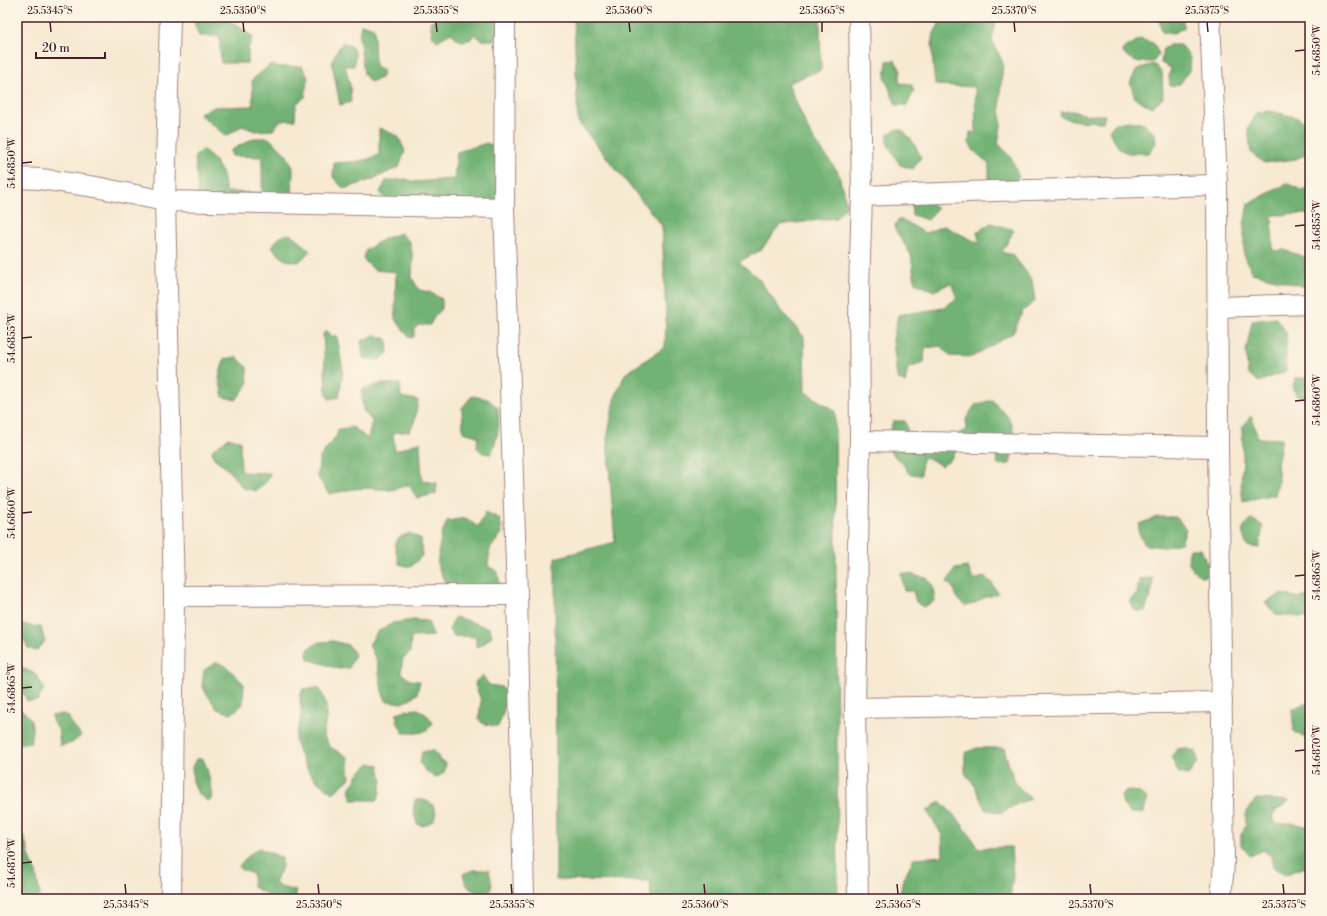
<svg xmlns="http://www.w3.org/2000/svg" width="1327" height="916" font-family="'Libre Bodoni',serif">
<rect width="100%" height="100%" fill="#fcf5e5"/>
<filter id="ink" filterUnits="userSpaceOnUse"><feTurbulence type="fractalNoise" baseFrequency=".025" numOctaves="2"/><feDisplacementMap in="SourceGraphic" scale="8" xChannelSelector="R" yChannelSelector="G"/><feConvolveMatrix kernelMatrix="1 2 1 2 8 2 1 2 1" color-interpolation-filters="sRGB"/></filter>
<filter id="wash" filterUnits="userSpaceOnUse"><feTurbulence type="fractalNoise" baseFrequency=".012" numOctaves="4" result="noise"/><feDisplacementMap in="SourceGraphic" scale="16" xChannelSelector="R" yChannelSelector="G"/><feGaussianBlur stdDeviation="0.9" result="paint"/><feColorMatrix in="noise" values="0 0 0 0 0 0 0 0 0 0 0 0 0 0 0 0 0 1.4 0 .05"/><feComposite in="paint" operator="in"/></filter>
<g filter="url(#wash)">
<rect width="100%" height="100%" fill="#f7e9d2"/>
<!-- forest -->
<g fill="#72b274" stroke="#5e6850">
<polygon points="192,17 225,17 225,19 241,28 253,37 248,49 248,63 221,63 219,36 199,36"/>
<path d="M452 17H498L499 34 495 40H482L474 34 471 39C461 43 459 41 451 33L437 41 432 35 430 21Z"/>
<polygon points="575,17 820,17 821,70 788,83 810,134 838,172 847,206 836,218 780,225 761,250 739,262 759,279 780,309 804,337 805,392 835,411 838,899 651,899 650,881 556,880 555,558 615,542 607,440 614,400 625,374 665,347 666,318 662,226 578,122 574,21"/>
<polygon points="943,17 997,17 992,40 1003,63 1000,96 1001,126 998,143 1012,159 1019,178 1006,190 989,183 989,164 974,151 969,143 970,132 976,133 975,87 935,85 933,66 932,37"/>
<polygon points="1156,17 1177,17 1183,19 1184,28 1173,33 1162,32 1159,20"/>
<polygon points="361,24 374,28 375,67 384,71 381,78 370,82 364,74 359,37"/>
<path d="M1140 39 1153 43 1159 54 1153 62C1139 62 1134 63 1123 53V49Z"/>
<path d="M343 42C356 48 356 53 354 66H345L350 85 351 102 340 105 332 63 335 54Z"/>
<polygon points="1170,45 1181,45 1191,59 1189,71 1180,84 1170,86 1169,76 1171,68 1161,63 1163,49"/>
<polygon points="895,60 901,71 899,83 911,84 914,91 907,105 896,105 885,78 887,61"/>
<polygon points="1154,64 1162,73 1163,98 1151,107 1135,98 1130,83 1137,69"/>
<polygon points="270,65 280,67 302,66 308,78 305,97 296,104 295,120 280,121 273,130 255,131 242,126 226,136 199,114 214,107 253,106 252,80"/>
<polygon points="1072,111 1088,115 1105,115 1103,122 1077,121 1061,117 1060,112"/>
<polygon points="1270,111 1299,118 1310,126 1310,152 1296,159 1264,163 1251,153 1248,129 1257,113"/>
<path d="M1129 121 1145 124 1155 134 1156 143 1149 153C1123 154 1121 155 1109 131L1115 123Z"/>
<path d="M379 128 398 136 405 151 399 167 371 180 344 189 333 177 334 163C349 162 365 162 379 155Z"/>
<polygon points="897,129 904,131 913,142 921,157 913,169 900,165 887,143 888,134"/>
<polygon points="254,138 269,138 286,154 293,168 292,203 199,205 195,156 203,149 215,161 223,174 226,192 262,193 262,157 232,156 230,151"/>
<polygon points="487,143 501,150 499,204 396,213 380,192 386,181 406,179 414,182 454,179 457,152"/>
<polygon points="1288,183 1301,190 1310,190 1310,214 1272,215 1273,251 1284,250 1310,259 1310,288 1252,273 1244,254 1244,225 1248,204"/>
<polygon points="911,197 930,201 937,208 928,220 912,215"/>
<polygon points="899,219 908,223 925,233 944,226 980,244 977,232 991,223 1014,230 1002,252 1013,255 1032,280 1035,301 1023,311 1013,333 972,357 950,356 941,346 925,348 924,363 908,368 905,383 897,378 893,340 898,315 944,308 957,298 951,283 934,291 915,283 911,255 896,231 895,225"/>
<polygon points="401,233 410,242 413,258 412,278 419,290 429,292 442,299 442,309 434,317 430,325 419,325 414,329 414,337 410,338 405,332 395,319 396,272 374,270 363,259 366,250 385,238"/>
<path d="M290 234 299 240 310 251 299 262 285 260 272 248C276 239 280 236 290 234Z"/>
<polygon points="1276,318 1286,332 1286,371 1259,382 1248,374 1246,351 1252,321"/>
<polygon points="327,331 331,336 337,336 343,371 339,397 329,399 326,391 323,334"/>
<polygon points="375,335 387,339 388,353 379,360 363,358 361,341"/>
<polygon points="237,357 247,367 248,384 236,400 223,397 219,378 224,359"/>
<polygon points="1296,378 1310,378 1310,396 1297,396 1292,387"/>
<polygon points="380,384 400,384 401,397 418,400 415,420 410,431 393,433 395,451 420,442 422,481 437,483 436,494 417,498 409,485 391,490 368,488 353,489 329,494 317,476 320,457 337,435 338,429 353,427 368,439 372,421 363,410 361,390"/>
<path d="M472 396 488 399 498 408C500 428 498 436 491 454L483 453 477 448 478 436 463 432 462 408Z"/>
<path d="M992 400C997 406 1003 411 1008 417 1017 429 1013 450 1010 464L998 465 996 456 998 447 989 445 984 454 978 453 967 454 964 449 956 450 951 459 941 466 932 460 922 458 921 475 909 474 903 464 891 453 890 431 893 421H905L907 428 908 442 955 436 967 429 966 419 975 405Z"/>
<polygon points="1251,416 1258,438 1282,439 1277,464 1279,480 1275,495 1243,502 1241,483 1243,460 1242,428"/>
<polygon points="228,438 240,440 241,472 270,473 268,480 257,491 243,488 227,469 213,457 212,450"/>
<polygon points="486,512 500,519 502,533 490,549 488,566 498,572 500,588 461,589 445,583 437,564 441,536 447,521 466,518 478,527"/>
<polygon points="1158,517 1176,517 1186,529 1181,543 1164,547 1145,545 1138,531 1139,524"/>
<path d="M1252 519 1263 526 1259 548 1247 546C1242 533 1239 528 1252 519Z"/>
<polygon points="410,533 421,539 422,556 411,567 399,564 395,546 398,538"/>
<path d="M1190 549H1201L1205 560 1211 566 1209 574 1203 577C1192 571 1185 563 1190 549Z"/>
<polygon points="968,567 973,580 985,577 992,583 998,594 983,598 974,604 965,606 958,600 954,589 947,582 955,569"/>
<path d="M901 573C911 573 918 577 927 578L933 587 935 601 923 607 916 602 913 591H904Z"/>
<polygon points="1153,578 1152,591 1145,611 1135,611 1130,600 1137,594 1139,579"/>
<polygon points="1281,594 1299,598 1310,596 1310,618 1277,615 1265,603"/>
<path d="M455 617C467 619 477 625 490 628L492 636 484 644 476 648V637L454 636 449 630Z"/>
<polygon points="413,620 428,621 433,636 411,637 410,653 403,658 401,673 410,680 420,681 417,694 403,703 386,701 382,691 377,661 369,645 377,632 393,623"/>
<polygon points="21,624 41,627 45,642 36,651 28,648 20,631"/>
<polygon points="333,641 348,645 355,654 349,668 339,669 308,659 307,654 309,648 320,642"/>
<polygon points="217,662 226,666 244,684 243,704 232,714 217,709 202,687 204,670"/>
<polygon points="17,666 36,674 44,689 37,701 27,701 21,689 17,690"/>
<polygon points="483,676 489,685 502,687 507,694 503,713 498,727 482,723 479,719 481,700 475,685 476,681"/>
<path d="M319 688C329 705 327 716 323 735L330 747 348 757 350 778 333 793C314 781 308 774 300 754 298 749 295 744 295 739 296 730 301 725 301 716 302 704 297 701 303 689Z"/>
<polygon points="1310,702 1310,739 1307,739 1294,732 1292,709"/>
<path d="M17 708C34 716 33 726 31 742L17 744Z"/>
<path d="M418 709 428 716 433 723C425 735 417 733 403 733L397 721V713L406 710Z"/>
<polygon points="63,714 68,716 72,724 81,736 72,743 60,746 58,728 54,725 51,716"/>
<polygon points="977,748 1004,748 1009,766 1016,784 1031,799 1019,803 1001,813 985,809 973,783 965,773 965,753"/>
<polygon points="1183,748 1196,751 1198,762 1188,775 1179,773 1171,757 1177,749"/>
<polygon points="432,750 437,754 440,761 446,763 444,773 435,778 425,770 420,763 422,752"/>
<path d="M196 759H203C209 772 211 784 212 799L208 801 198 794 193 782 192 767Z"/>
<polygon points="369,763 379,765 382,781 378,800 352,800 349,790 354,783 357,775"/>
<polygon points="1126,790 1138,792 1147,798 1143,813 1129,813 1123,804 1121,796"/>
<polygon points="1256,799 1289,801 1275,812 1272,817 1276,824 1292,823 1310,827 1310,866 1296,870 1285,875 1273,867 1271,856 1263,850 1250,856 1241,845 1241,835 1246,825 1246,813"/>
<polygon points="415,800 424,800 432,804 436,812 434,820 424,826 417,824 413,810"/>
<polygon points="940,801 958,819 979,848 1011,847 1013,875 1010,899 899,899 903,879 914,858 943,856 942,835 927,811"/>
<polygon points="24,836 29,855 36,872 40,896 28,899 22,896 17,897 17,837"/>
<path d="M259 848 282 858C283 868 280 874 274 882L280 887 296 891V899H268L266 894 253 887V874L240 869 239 866C245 858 251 853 259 848Z"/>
<path d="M473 870H489L492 885 488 894C472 891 467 891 463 874Z"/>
</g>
</g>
<g filter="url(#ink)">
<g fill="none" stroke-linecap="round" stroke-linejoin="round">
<defs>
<g id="street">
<polyline points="170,17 165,201 174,596 171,899"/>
<polyline points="505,17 504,208 517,595 524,899"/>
<polyline points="1210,17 1217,185 1218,447 1224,863 1221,899"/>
<polyline points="17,178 40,179 96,187 165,201 504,208"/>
<polyline points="862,196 994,191 1217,185"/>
<polyline points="1218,307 1310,304"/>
<polyline points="860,441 1218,447"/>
<polyline points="174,596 517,595"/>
<polyline points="855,708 1222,702"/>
<polyline points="858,899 855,708 860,441 859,290 862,196 859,17"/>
</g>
</defs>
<!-- street casing -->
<use href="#street" stroke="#a0847e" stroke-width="22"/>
<!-- street -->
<use href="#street" stroke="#fff" stroke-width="20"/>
</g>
</g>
<!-- ticks -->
<path fill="none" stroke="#4a1f2b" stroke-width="1.5" d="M50 22 51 32M243 22 244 32M436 22 437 32M629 22 630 32M822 22V32M1014 22 1015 32M1207 22 1208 32M1295 51 1305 50M22 163 32 162M1295 226 1305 225M22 338 32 337M1295 401 1305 400M22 513 32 512M1295 576 1305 575M22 688 32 687M1295 751 1305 750M22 863 32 862M125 884 126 894M318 884 319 894M511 884 512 894M704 884 705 894M897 884 898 894M1090 884 1091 894M1283 884 1284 894"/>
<!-- margin -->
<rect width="1327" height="916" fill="none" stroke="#fcf5e5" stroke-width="44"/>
<!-- scale -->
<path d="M36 52v6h69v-6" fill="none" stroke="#4a1f2b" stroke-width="2"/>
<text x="42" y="52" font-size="12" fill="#4a1f2b" stroke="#fcf5e5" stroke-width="3" paint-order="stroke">20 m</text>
<rect x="22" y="22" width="1283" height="872" fill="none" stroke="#4a1f2b" stroke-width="1.5"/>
<g font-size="10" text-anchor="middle" fill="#4a1f2b">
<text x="50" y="14">25.5345°S</text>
<text x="243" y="14">25.5350°S</text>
<text x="436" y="14">25.5355°S</text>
<text x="629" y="14">25.5360°S</text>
<text x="822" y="14">25.5365°S</text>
<text x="1014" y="14">25.5370°S</text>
<text x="1207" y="14">25.5375°S</text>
<text transform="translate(1316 50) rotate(-90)" y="4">54.6850°W</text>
<text transform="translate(11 163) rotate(-90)" y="4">54.6850°W</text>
<text transform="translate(1316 225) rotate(-90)" y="4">54.6855°W</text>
<text transform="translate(11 338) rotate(-90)" y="4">54.6855°W</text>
<text transform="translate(1316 400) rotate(-90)" y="4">54.6860°W</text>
<text transform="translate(11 513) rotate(-90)" y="4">54.6860°W</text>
<text transform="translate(1316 575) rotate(-90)" y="4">54.6865°W</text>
<text transform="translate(11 688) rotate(-90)" y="4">54.6865°W</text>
<text transform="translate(1316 750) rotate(-90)" y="4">54.6870°W</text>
<text transform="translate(11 863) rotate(-90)" y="4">54.6870°W</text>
<text x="126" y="908">25.5345°S</text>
<text x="319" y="908">25.5350°S</text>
<text x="512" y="908">25.5355°S</text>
<text x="705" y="908">25.5360°S</text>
<text x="898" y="908">25.5365°S</text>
<text x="1091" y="908">25.5370°S</text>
<text x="1284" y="908">25.5375°S</text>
</g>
</svg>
